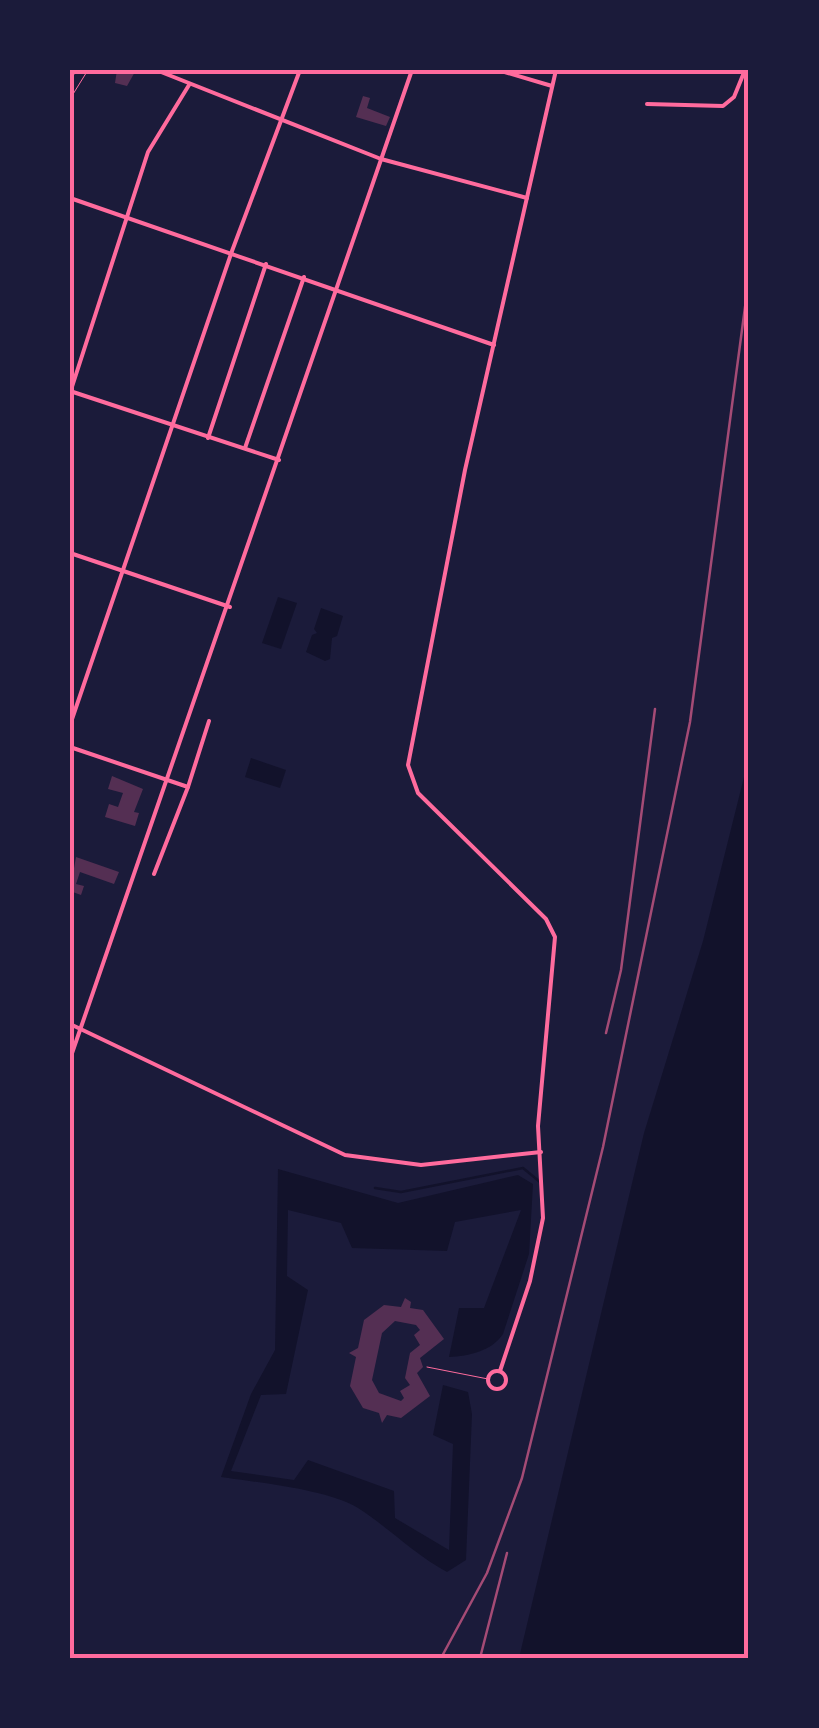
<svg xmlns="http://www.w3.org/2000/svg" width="819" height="1728" font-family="Quicksand,sans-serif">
<rect width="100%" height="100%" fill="#1b1b3a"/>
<!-- water -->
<g fill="#12122b">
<polygon points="278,597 297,603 281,649 262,643"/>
<polygon points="321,608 343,616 337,636 332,638 330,659 325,661 306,652 312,635 317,633 314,629"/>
<polygon points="749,757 749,1658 519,1658 644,1133 703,941"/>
<polygon points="251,758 286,770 280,788 245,777"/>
<path d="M278 1169 398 1203 518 1175 533 1184 529 1254 503 1334C492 1351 469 1356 449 1357L459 1308H484L521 1210 455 1222 447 1251 352 1248 341 1223 288 1210 287 1276 308 1290 286 1394 261 1395 231 1471 294 1480 308 1460 394 1491 395 1518 449 1550 453 1444 433 1435 443 1385 468 1392 472 1414 466 1560 447 1572C414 1554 389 1528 358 1508 330 1490 255 1482 221 1477L251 1394 275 1350Z"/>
</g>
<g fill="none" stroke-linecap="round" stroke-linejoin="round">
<!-- stream -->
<polyline stroke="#12122b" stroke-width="2.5" points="375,1188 401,1192 523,1168 540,1182"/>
</g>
<!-- building -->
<g fill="#542f53" fill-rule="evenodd">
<polygon points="117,70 136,70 127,86 115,83"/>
<polygon points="363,96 370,98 367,108 390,117 386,126 356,117"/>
<polygon points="112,776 143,789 134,812 139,813 135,826 105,817 109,804 118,807 123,793 108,789"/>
<polygon points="76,857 119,872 114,884 80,872 76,884 84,886 81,895 70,891"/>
<path d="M405 1298 411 1302 410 1308 423 1310 444 1339 420 1358 423 1367 417 1373 430 1396 401 1418 387 1415 382 1423 379 1413 363 1408 350 1386 356 1357 349 1353 358 1348 364 1320 384 1305 401 1307ZM395 1321 416 1325 420 1330 414 1335 420 1345 410 1353 405 1378 410 1385 400 1391 404 1398 401 1401 379 1393 372 1380 382 1333Z"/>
</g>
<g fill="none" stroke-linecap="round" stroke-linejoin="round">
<!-- path -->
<polyline stroke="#ff6b9d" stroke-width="1" points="70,99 88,70"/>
<!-- service -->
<polyline stroke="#ff6b9d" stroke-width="1" points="427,1367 488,1379"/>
<!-- minor -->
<g stroke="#ff6b9d" stroke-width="4">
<polyline points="156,70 381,159 527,198"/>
<polyline points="498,70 552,86"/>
<polyline points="647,104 723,106 734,97 745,70"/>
<polyline points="70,198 494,345"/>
<polyline points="70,391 279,460"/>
<polyline points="70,393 148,152 189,85"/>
<polyline points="208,438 266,264"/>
<polyline points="245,448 304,277"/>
<polyline points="70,553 230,607"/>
<polyline points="70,725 232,251 300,70"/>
<polyline points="70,747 188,787 154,874"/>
<polyline points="188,787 209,721"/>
<polyline points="70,1024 345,1155 421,1165 541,1152"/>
<polyline points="70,1059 412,70"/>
<circle cx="497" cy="1380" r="9"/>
<polyline points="500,1371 530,1281 543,1218 538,1126 555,937 546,919 418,793 408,765 465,470 556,70"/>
</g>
<!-- primary -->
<polyline stroke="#ff6b9d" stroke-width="5" points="70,77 74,70"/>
<!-- rail -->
<g stroke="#a44b75" stroke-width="2.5">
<polyline points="606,1033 621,970 655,709"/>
<polyline points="441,1658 487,1573 522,1478 603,1147 690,722 749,277"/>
<polyline points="480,1658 507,1553"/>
</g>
</g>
<!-- border -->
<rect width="819" height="1728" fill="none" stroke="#1b1b3a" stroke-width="145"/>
<rect x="72" y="72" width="674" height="1584" fill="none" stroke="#ff6b9d" stroke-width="4"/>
</svg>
